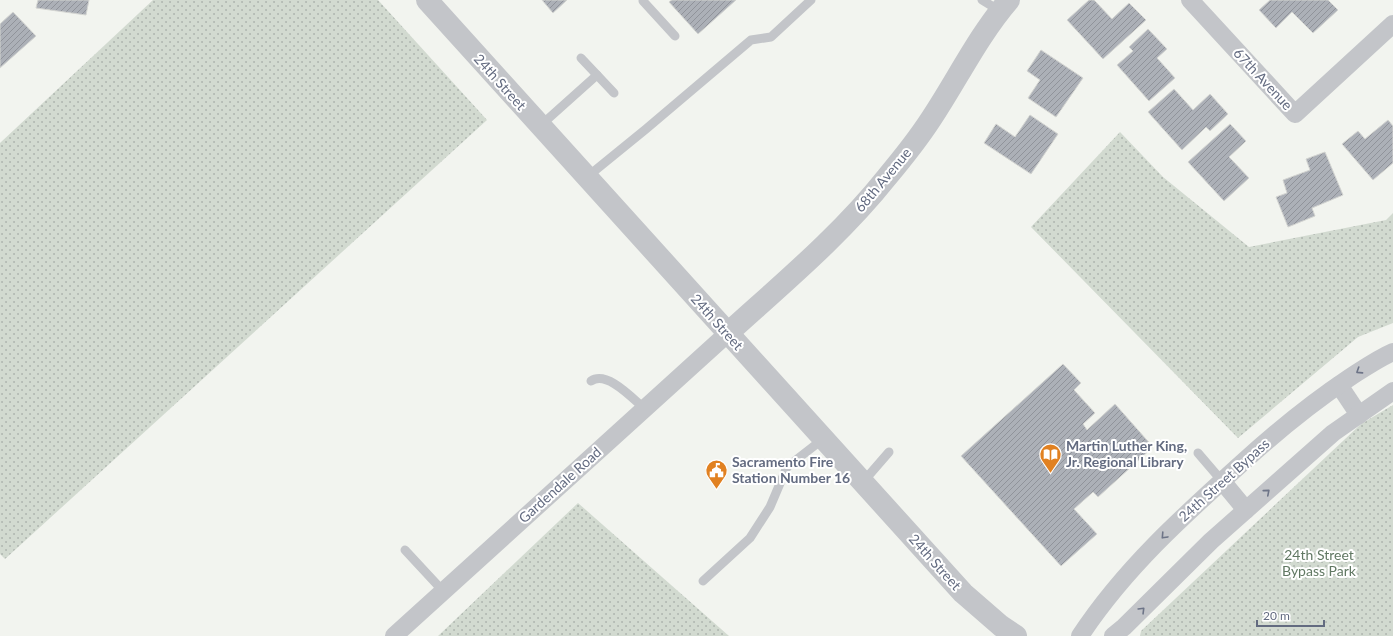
<svg xmlns="http://www.w3.org/2000/svg" width="1393" height="636" font-family="Lato,sans-serif">
<defs>
<pattern id="grass-dots" width="8" height="8" patternUnits="userSpaceOnUse"><rect width="8" height="8" fill="#d2dad0"/><path d="M2 2h.1M6 6h.1" fill="none" stroke="#aeb5ae" stroke-width="1.8" stroke-linecap="round"/></pattern>
<pattern id="building-hatch" width="6" height="6" patternUnits="userSpaceOnUse"><rect width="6" height="6" fill="#acb0b7"/><path d="M-1 1l2-2M0 6l6-6M5 7l2-2" fill="none" stroke="#90939a"/></pattern>
</defs>
<rect width="100%" height="100%" fill="#f2f4ef"/>
<!-- grass -->
<g fill="url(#grass-dots)">
<polygon points="153,0 378,0 487,120 5,559 0,554 0,143"/>
<polygon points="1120,132 1163,177 1249,247 1386,220 1393,213 1393,323 1358,337 1238,438 1031,227"/>
<polygon points="1393,405 1393,636 1140,636 1141,631 1361,424"/>
<polygon points="578,503 729,636 438,636"/>
</g>
<!-- building -->
<g fill="url(#building-hatch)" stroke="#d4d5d2">
<polygon points="38,0 89,0 86,15 36,8"/>
<polygon points="542,0 567,0 553,13"/>
<polygon points="672,0 736,0 698,34 669,2"/>
<polygon points="1089,0 1094,0 1112,19 1129,3 1146,20 1103,59 1067,20"/>
<polygon points="1270,0 1328,0 1338,10 1313,33 1292,12 1276,28 1259,10"/>
<polygon points="13,12 36,36 0,68 0,24"/>
<polygon points="1148,29 1167,49 1157,58 1175,78 1149,101 1117,65 1133,51 1129,47"/>
<polygon points="1041,50 1083,78 1056,117 1028,98 1040,80 1027,71"/>
<polygon points="1174,89 1193,110 1210,94 1228,114 1210,131 1206,127 1182,150 1148,112"/>
<polygon points="1030,115 1058,134 1031,174 984,143 996,124 1015,137"/>
<polygon points="1388,120 1393,126 1393,163 1373,180 1342,144 1358,131 1365,139"/>
<polygon points="1230,124 1246,141 1229,157 1249,178 1224,201 1188,162"/>
<polygon points="1325,152 1343,195 1312,208 1315,216 1288,227 1276,197 1287,193 1283,180 1310,170 1306,159"/>
<polygon points="1063,364 1081,383 1074,390 1095,413 1083,424 1087,430 1115,404 1153,447 1098,497 1093,492 1074,509 1097,534 1061,566 961,456"/>
</g>
<g fill="none" stroke-linecap="round" stroke-linejoin="round">
<!-- service -->
<g stroke="#c3c5c9" stroke-width="9">
<polyline points="982,0 1000,11"/>
<polyline points="643,1 675,36"/>
<polyline points="581,58 614,93"/>
<polyline points="540,126 597,75"/>
<polyline points="587,177 646,129 751,40 771,37 811,0"/>
<path d="M591 381C607 370 633 399 645 409"/>
<polyline points="1198,453 1222,481"/>
<polyline points="863,482 889,452"/>
<polyline points="405,550 443,591"/>
<polyline points="703,581 750,538 770,507 787,467 823,439"/>
</g>
<!-- minor -->
<g stroke="#c3c5c9" stroke-width="18">
<polyline points="1190,0 1295,114 1393,24"/>
<polyline points="1339,385 1359,415"/>
<polyline points="1222,481 1246,510"/>
<polyline points="394,636 727,334"/>
<path d="M1080 636C1124 569 1183 516 1242 463 1276 432 1310 404 1349 378 1363 369 1377 359 1393 352"/>
<polyline points="1113,636 1124,627 1211,541 1246,510 1333,433 1393,391"/>
</g>
<!-- tertiary -->
<g stroke="#c3c5c9" stroke-width="22">
<polyline points="427,0 963,593 1001,626 1016,636"/>
<path d="M727 334C782 284 841 235 887 177 902 159 918 139 931 119 957 80 978 36 1009 0"/>
</g>
</g>
<!-- one-way arrows -->
<defs><path id="oneway-chevron" d="M-2-3.5L2.5 0L-2 3.5" fill="none" stroke-width="1.6" stroke-linecap="round" stroke-linejoin="round"/></defs>
<g stroke="#6d7487">
<use href="#oneway-chevron" transform="translate(1359 371) rotate(147)"/>
<use href="#oneway-chevron" transform="translate(1267 492) rotate(-41)"/>
<use href="#oneway-chevron" transform="translate(1164 536) rotate(133)"/>
<use href="#oneway-chevron" transform="translate(1142 610) rotate(-45)"/>
</g>
<!-- icons -->
<defs>
<symbol id="library-pin" viewBox="-11 -11 22 30"><path d="M0 17L-7.5 6A9.5 9.5 0 1 1 7.5 6Z" fill="#e18121" stroke="#fff"/><path d="M-6-4Q-3-5.5-.7-3.5V5Q-3 3-6 4ZM6-4Q3-5.5 .7-3.5V5Q3 3 6 4Z" fill="#fff"/></symbol>
<symbol id="civic-pin" viewBox="-11 -11 22 30"><path d="M0 17L-7.5 6A9.5 9.5 0 1 1 7.5 6Z" fill="#e18121" stroke="#fff"/><path d="M-.6-6.5H3V-4.5H.6V-3L4-1V1h2V6H-6V1h2V-1L-.6-3ZM-1.2 2.5V6h2.4V2.5Z" fill="#fff"/></symbol>
</defs>
<g fill-rule="evenodd">
<use href="#library-pin" x="1038" y="442" width="25" height="34"/>
<use href="#civic-pin" x="704" y="458" width="25" height="34"/>
</g>
<g text-anchor="middle" stroke-width="4" stroke-linejoin="round" paint-order="stroke">
<!-- street labels -->
<g font-size="14" fill="#636b80" stroke="#fff">
<text transform="translate(1263 79) rotate(47)" y="5">67th Avenue</text>
<text transform="translate(500 82) rotate(48)" y="5">24th Street</text>
<text transform="translate(883 180) rotate(-50)" y="5">68th Avenue</text>
<text transform="translate(717 322) rotate(48)" y="5">24th Street</text>
<text transform="translate(1224 480) rotate(-42)" y="5">24th Street Bypass</text>
<text transform="translate(560 485) rotate(-42)" y="5">Gardendale Road</text>
<text transform="translate(935 562) rotate(48)" y="5">24th Street</text>
</g>
<!-- poi labels -->
<g font-size="14" font-weight="bold" fill="#636b80" stroke="#fff" text-anchor="start">
<text x="1066" y="451">Martin Luther King,<tspan x="1066" dy="16">Jr. Regional Library</tspan></text>
<text x="732" y="467">Sacramento Fire<tspan x="732" dy="16">Station Number 16</tspan></text>
</g>
<!-- park labels -->
<g font-size="14" fill="#617863" stroke="#fff">
<text x="1319" y="560">24th Street<tspan x="1319" dy="16">Bypass Park</tspan></text>
</g>
</g>
<!-- scale -->
<path d="M1257 620v6h67v-6" fill="none" stroke="#636b80" stroke-width="2"/>
<text x="1263" y="620" font-size="12" fill="#636b80" stroke="#ffffff" stroke-width="3" paint-order="stroke">20 m</text>
</svg>
